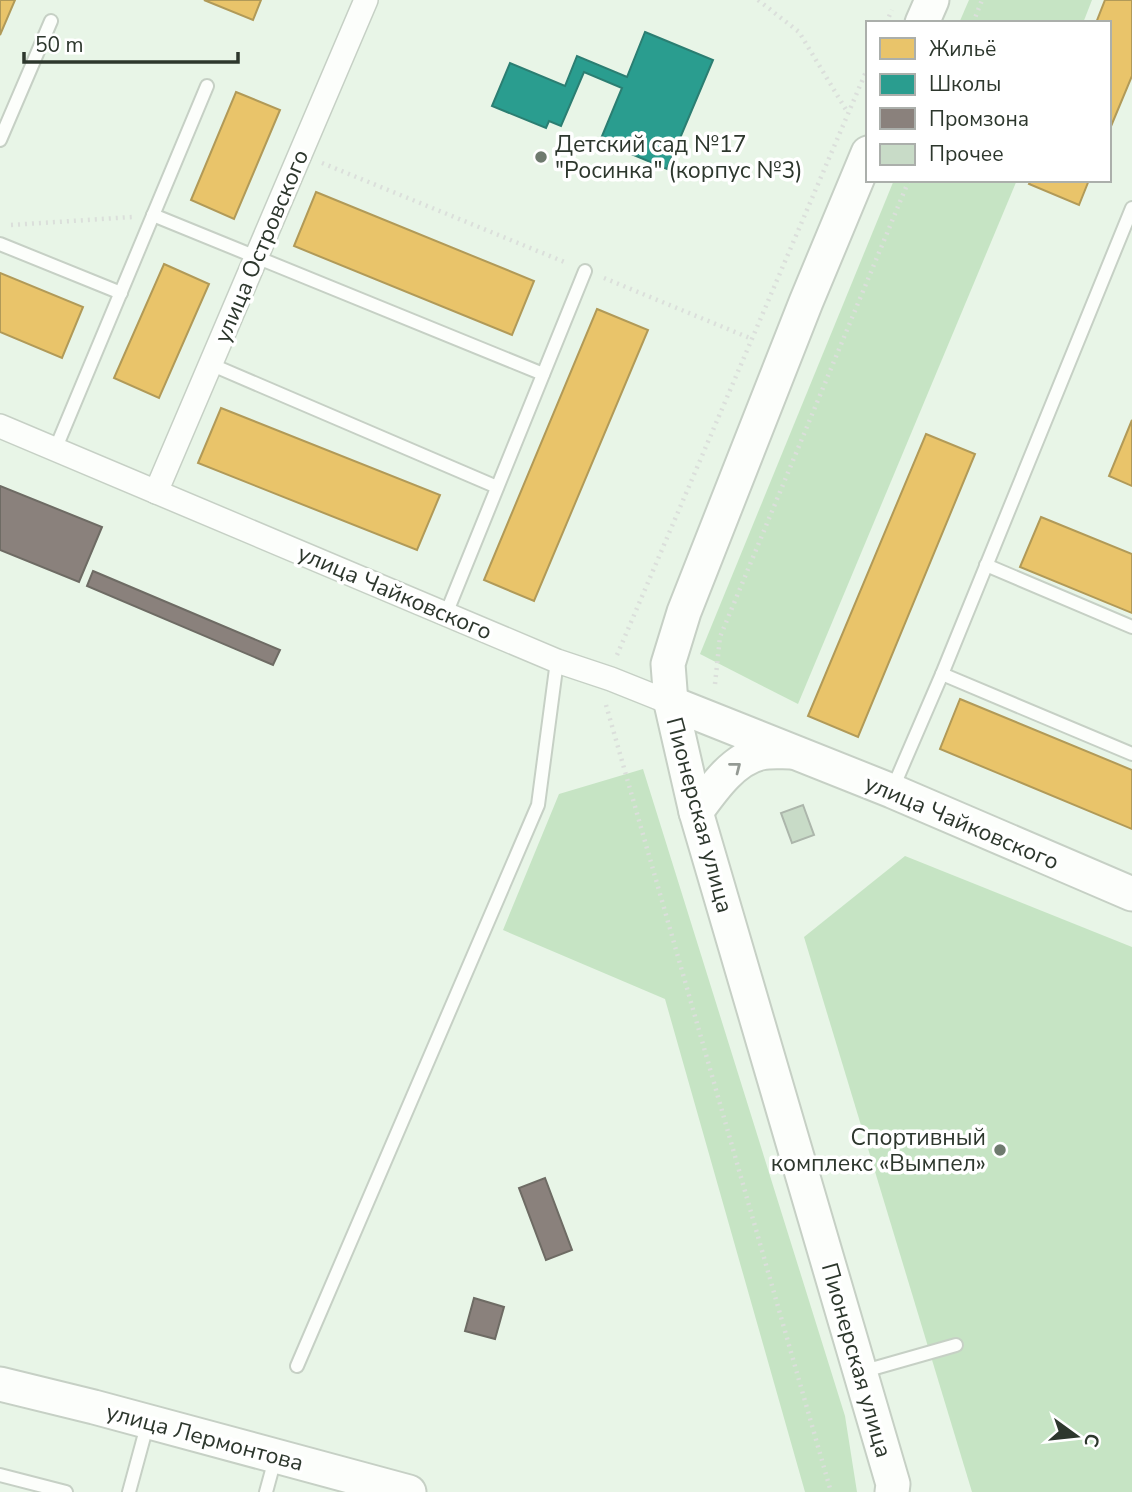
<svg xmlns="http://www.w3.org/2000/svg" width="1132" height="1492" font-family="'Nunito Sans',sans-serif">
<rect width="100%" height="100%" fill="#e8f5e7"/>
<!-- green -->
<g fill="#c6e4c4">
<polygon points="969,0 1092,0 1083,23 959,23"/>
<polygon points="894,180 1017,180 798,704 700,654"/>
<polygon points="643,769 845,1416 857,1492 805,1492 665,999 503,930 559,794"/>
<polygon points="905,856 1132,947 1132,1492 972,1492 804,937"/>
</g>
<!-- homes -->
<g fill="#e9c46a" stroke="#b19a58" stroke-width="2">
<polygon points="0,0 15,0 0,35"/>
<polygon points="204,0 261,0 253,20"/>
<polygon points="1105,0 1132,0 1132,76 1109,131 1109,23 1096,23"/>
<polygon points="236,92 280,110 234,219 191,200"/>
<polygon points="1031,180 1089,180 1079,205 1029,184"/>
<polygon points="316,192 534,281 512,335 294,246"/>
<polygon points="164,264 209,284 159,398 114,378"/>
<polygon points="0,273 83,307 62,358 0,332"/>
<polygon points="597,309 648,330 534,601 484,580"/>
<polygon points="221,408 440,495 417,550 198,463"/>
<polygon points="1132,420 1132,486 1109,476"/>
<polygon points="926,434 975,454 858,737 808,716"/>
<polygon points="1041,517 1132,554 1132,613 1020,567"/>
<polygon points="960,699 1132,770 1132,829 940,749"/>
</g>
<!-- schools -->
<polygon fill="#2a9d8f" stroke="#2b7e72" stroke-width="2" points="645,32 713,60 667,169 600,141 622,88 584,72 561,126 549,121 546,128 492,106 510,63 565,86 577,56 627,77"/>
<!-- industry -->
<g fill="#8a817c" stroke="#6e6b64" stroke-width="2">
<polygon points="0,486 102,527 79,582 0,550"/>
<polygon points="93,571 280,650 273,665 87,586"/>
<polygon points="545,1178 572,1250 546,1260 519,1188"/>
<polygon points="474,1298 504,1307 495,1339 465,1331"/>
</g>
<!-- building -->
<polygon fill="#c8dbc7" stroke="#acb6ab" stroke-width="2" points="803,805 814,835 792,843 781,813"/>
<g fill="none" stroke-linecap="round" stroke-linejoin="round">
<defs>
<g id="lane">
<polyline points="0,140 51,21"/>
<polyline points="153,215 543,374"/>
<polyline points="0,244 121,293"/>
<polyline points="210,364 497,487"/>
<polyline points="55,450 207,86"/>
<polyline points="986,565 1132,627"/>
<polyline points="446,614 585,271"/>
<polyline points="942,674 1132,754"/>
<polyline points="892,790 942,674 1132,208"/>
<polyline points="297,1366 538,805 557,661"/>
<polyline points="861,1372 956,1345"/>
<polyline points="0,1475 66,1492"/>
<polyline points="129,1492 148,1422"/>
<polyline points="266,1492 275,1459"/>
</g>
<g id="street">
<polyline points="0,426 557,661 611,679 671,703"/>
<polyline points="156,492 366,0"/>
</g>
<g id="secondary">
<polyline points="922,23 932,0"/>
<polyline points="868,153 806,302 684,612 668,664 671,703 696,812 893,1484 892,1492"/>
<polyline points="671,703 892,791 1132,894"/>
<path d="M696 812C712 790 733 759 761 753 770 751 781 752 790 752"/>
<polyline points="0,1384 94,1407 409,1492"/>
</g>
</defs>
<!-- lane casing -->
<use href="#lane" stroke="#c6d0c5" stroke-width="16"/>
<!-- street casing -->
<use href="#street" stroke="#c6d0c5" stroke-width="26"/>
<!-- secondary casing -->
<use href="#secondary" stroke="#c6d0c5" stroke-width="37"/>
<!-- path -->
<g stroke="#dbdfdb" stroke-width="4.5" stroke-dasharray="2 5" stroke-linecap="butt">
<polyline points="758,0 799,32 848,113"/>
<polyline points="886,23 892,10"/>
<polyline points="973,23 982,0"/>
<polyline points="322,163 567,263"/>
<polyline points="11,225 132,217"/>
<polyline points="604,278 752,339"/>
<polyline points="617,655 868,67"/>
<polyline points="715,684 720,637 909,180"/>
<polyline points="606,705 831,1492"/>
</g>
<!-- lane -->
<use href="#lane" stroke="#fcfefb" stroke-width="12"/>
<!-- street -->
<use href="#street" stroke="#fcfefb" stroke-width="23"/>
<!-- secondary -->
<use href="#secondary" stroke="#fcfefb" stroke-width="33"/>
</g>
<!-- one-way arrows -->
<defs><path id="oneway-chevron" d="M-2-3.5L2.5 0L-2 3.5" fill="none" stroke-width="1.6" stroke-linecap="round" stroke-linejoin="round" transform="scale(1.75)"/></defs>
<use stroke="#949a94" href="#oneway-chevron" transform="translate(736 767) rotate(-38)"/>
<!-- markers -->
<g fill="#6e7a6e" stroke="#fff" stroke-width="2.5">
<circle cx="541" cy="157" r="7"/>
<circle cx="1000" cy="1150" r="7"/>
</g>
<g text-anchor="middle" stroke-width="7" stroke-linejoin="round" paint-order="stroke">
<!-- poi labels -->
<g font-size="23" fill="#2d372d" stroke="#fff" text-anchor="start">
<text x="555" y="152">Детский сад №17<tspan x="555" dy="26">"Росинка" (корпус №3)</tspan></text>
<text x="986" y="1145" text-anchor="end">Спортивный<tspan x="986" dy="26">комплекс «Вымпел»</tspan></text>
</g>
<!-- street labels -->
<g font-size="23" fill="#2d372d" stroke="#fff">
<text transform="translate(261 246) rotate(-67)" y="8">улица Островского</text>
<text transform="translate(395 592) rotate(23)" y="8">улица Чайковского</text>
<text transform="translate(700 815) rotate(75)" y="8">Пионерская улица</text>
<text transform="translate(962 822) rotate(23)" y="8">улица Чайковского</text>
<text transform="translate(857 1360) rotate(74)" y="8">Пионерская улица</text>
<text transform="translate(205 1437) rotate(15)" y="8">улица Лермонтова</text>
</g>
</g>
<!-- legend -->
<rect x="866" y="21" width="245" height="161" fill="#ffffff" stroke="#abafab" stroke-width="2"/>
<rect x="880" y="38" width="35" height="21" fill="#e9c46a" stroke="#abafab" stroke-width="2"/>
<text x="929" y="56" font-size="21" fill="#2d372d">Жильё</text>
<rect x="880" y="74" width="35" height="21" fill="#2a9d8f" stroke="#abafab" stroke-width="2"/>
<text x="929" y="91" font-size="21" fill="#2d372d">Школы</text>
<rect x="880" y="108" width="35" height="21" fill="#8a817c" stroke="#abafab" stroke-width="2"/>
<text x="929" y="126" font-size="21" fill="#2d372d">Промзона</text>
<rect x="880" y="144" width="35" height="21" fill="#c8dbc7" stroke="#abafab" stroke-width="2"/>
<text x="929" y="161" font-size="21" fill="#2d372d">Прочее</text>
<!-- north arrow -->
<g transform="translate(1076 1436) rotate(105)" stroke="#ffffff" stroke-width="5" paint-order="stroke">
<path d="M0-5L12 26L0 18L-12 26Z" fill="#2d372d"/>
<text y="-10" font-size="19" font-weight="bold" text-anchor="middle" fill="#2d372d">С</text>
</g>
<!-- scale -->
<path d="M24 52v10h214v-10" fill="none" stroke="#2d372d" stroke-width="3.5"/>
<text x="35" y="52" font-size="21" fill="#2d372d" stroke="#ffffff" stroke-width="5" paint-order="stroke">50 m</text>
</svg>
